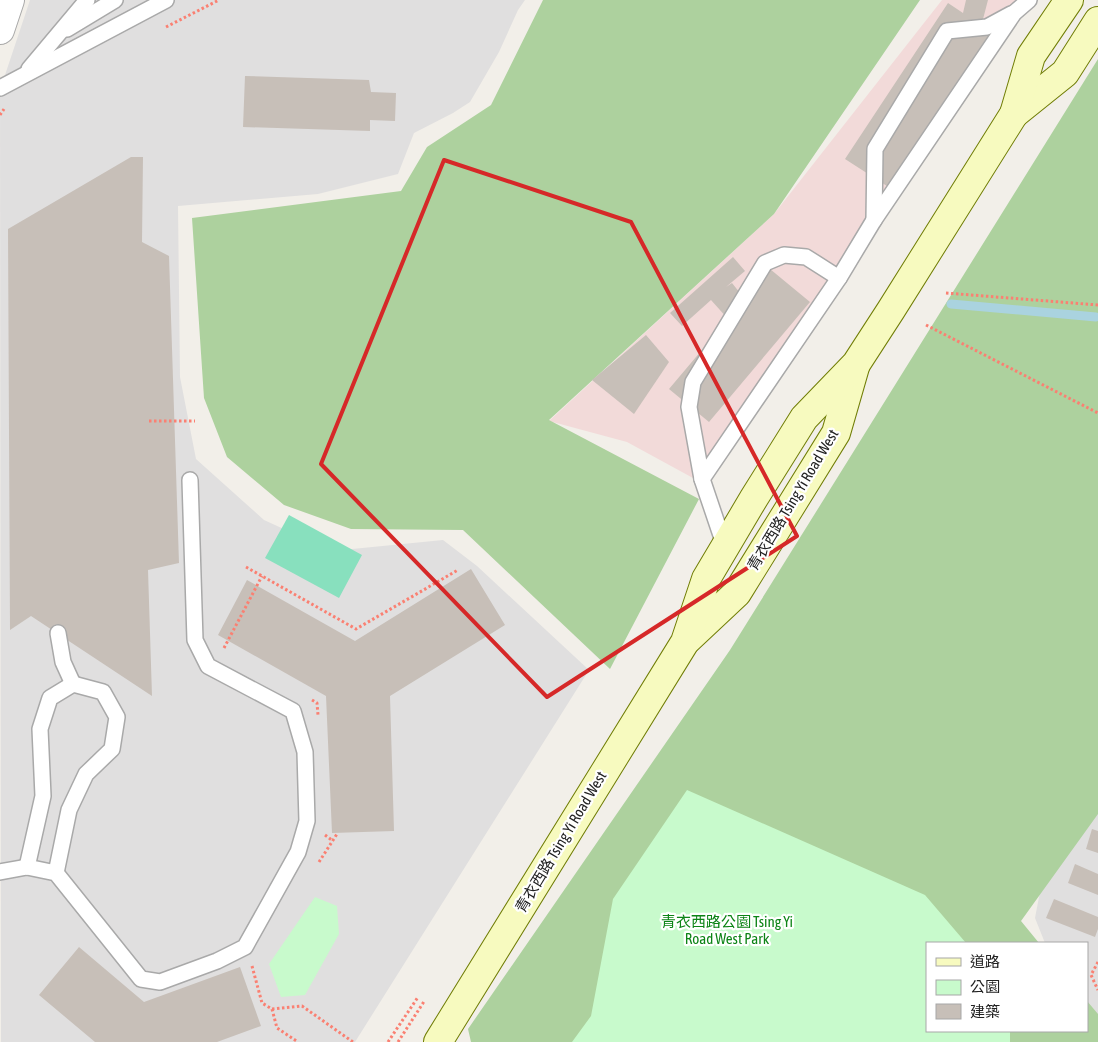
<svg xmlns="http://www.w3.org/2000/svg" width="1098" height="1042" font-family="'Asap Condensed','Noto Sans TC',sans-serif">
<rect width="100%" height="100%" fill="#f2efe9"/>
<!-- residential -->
<g fill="#e0dfdf">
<polygon points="30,0 525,0 518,10 499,52 470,102 453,113 414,133 398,174 318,194 178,206 180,377 196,459 264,520 332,551 443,540 477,566 589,670 355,1042 1,1042 0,90"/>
<polygon points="1098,791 1098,1042 1087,1031 1087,943 1045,943 1035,918 1047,855"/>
</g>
<!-- commercial -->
<polygon fill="#f2dad9" points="942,0 1016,0 841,268 704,484 627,442 549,421 774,214"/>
<!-- forest -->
<g fill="#add19e">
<polygon points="543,0 920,0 774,214 549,420 699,499 610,669 463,530 351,529 284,505 227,457 204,398 192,218 401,191 427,147 491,105"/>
<polygon points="1098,59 1098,814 1021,921 1039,943 927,943 927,1031 1087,1031 1087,1001 1098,1014 1098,1042 471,1042 468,1029 730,650"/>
</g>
<!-- park -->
<g fill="#c8facc">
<polygon points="687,790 925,895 966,943 927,943 927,1031 1010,1031 1010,1042 572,1042 591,1016 613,899"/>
<polygon points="315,897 337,906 339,934 305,995 281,997 269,964"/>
</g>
<!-- pitch -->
<polygon fill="#88e0be" points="289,515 362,555 339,598 265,558"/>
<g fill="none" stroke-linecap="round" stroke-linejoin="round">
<!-- stream -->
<polyline stroke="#aad3df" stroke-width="9" points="951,304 1096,317"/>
</g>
<!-- building -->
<g fill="#c7bfb8">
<polygon points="966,0 988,0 982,23 994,31 890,188 845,159 948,3 963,13"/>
<polygon points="245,76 369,80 371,92 396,93 395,121 370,120 370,131 243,127"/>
<polygon points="131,157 143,157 142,242 169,256 179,563 148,570 152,696 31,616 10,630 8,229"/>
<polygon points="733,257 745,271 726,287 732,283 744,298 770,269 810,302 709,422 669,389 728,319 711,300 682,326 670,313"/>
<polygon points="646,335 669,362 634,414 592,380"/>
<polygon points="471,569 505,625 390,696 394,831 332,833 326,696 218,635 247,580 355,641"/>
<polygon points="1092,829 1098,831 1098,853 1086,849"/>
<polygon points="1075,864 1098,874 1098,895 1068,883"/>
<polygon points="1054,899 1098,917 1098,929 1095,937 1046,918"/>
<polygon points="79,947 144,1002 240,967 261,1026 217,1042 95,1042 39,995"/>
</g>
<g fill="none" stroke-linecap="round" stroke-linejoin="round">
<defs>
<g id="lane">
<polyline points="67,29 115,0"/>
<polyline points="29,69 87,0"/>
<polyline points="0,88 166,0"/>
<polyline points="874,220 875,149 947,31 987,27 1011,14"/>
<polyline points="702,479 689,407 693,382 765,263 784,255 806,257 839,278"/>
<polyline points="725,547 702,479 839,278 874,220 1014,13 1029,0"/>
<polyline points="58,633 63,662 73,684"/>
<polyline points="27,867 43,796 40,729 50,698 73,684 103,692 117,717 112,749 86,774 69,810 56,873"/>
<polyline points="0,872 27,867 56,873 141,979 160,982 217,961 245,947 298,852 307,821 305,752 293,711 208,666 195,640 190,480"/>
</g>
<polyline id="street" points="0,30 10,0"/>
<g id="secondary">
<polyline points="1014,114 1065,73 1098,21"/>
<polyline points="688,639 737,593 836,433 855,367"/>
<polyline points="438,1042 685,642 706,579 754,498 804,418 856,364 891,310 1014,114 1031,56 1069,0"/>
</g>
</defs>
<!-- lane casing -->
<use href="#lane" stroke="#a9a9a9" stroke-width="18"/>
<!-- street casing -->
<use href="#street" stroke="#a9a9a9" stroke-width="30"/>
<!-- secondary casing -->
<use href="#secondary" stroke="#707d05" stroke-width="30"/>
<!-- path -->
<g stroke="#fa8072" stroke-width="3" stroke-dasharray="2.5 2.5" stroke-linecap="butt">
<polyline points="166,27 219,0"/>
<polyline points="0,115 4,109"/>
<polyline points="946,293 1098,305"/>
<polyline points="926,325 1098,413"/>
<polyline points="149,421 195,421"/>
<polyline points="246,567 356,629 458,570"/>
<polyline points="224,648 262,576"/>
<polyline points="312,700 317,703 318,715"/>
<polyline points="325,835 333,841"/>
<polyline points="319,862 337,834"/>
<polyline points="1098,962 1091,975 1098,990"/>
<polyline points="252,966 262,1003 272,1009 277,1028 298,1042"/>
<polyline points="272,1009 302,1006 353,1042"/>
<polyline points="388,1042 418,997"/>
<polyline points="398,1042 425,1000"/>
</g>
<!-- lane -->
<use href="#lane" stroke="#fff" stroke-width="15"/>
<!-- street -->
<use href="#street" stroke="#fff" stroke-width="28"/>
<!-- secondary -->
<use href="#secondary" stroke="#f7fabf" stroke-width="28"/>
</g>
<!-- marked area -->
<path fill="none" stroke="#d62828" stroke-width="4" stroke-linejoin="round" d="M444 160 631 222 797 536 547 697 321 464Z"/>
<g text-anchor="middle" stroke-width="4.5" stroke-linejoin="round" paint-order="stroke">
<!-- street labels -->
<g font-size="15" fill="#222" stroke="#fff">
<text transform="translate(793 500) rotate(-59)" y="5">青衣西路 Tsing Yi Road West</text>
<text transform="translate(561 842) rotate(-59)" y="5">青衣西路 Tsing Yi Road West</text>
</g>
<!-- park labels -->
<g font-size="15" fill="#0c8416" stroke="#fff">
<text x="727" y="927">青衣西路公園 Tsing Yi<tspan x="727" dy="17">Road West Park</tspan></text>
</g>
</g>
<!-- legend -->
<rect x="926" y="942" width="162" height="90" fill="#ffffff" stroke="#a7a7a7"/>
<rect x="936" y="958" width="25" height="8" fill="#f7fabf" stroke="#a7a7a7"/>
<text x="970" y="967" font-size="15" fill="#222222">道路</text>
<rect x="936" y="980" width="25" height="15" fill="#c8facc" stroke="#a7a7a7"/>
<text x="970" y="992" font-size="15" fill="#222222">公園</text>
<rect x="936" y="1004" width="25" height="15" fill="#c7bfb8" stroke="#a7a7a7"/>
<text x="970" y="1017" font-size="15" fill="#222222">建築</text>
</svg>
